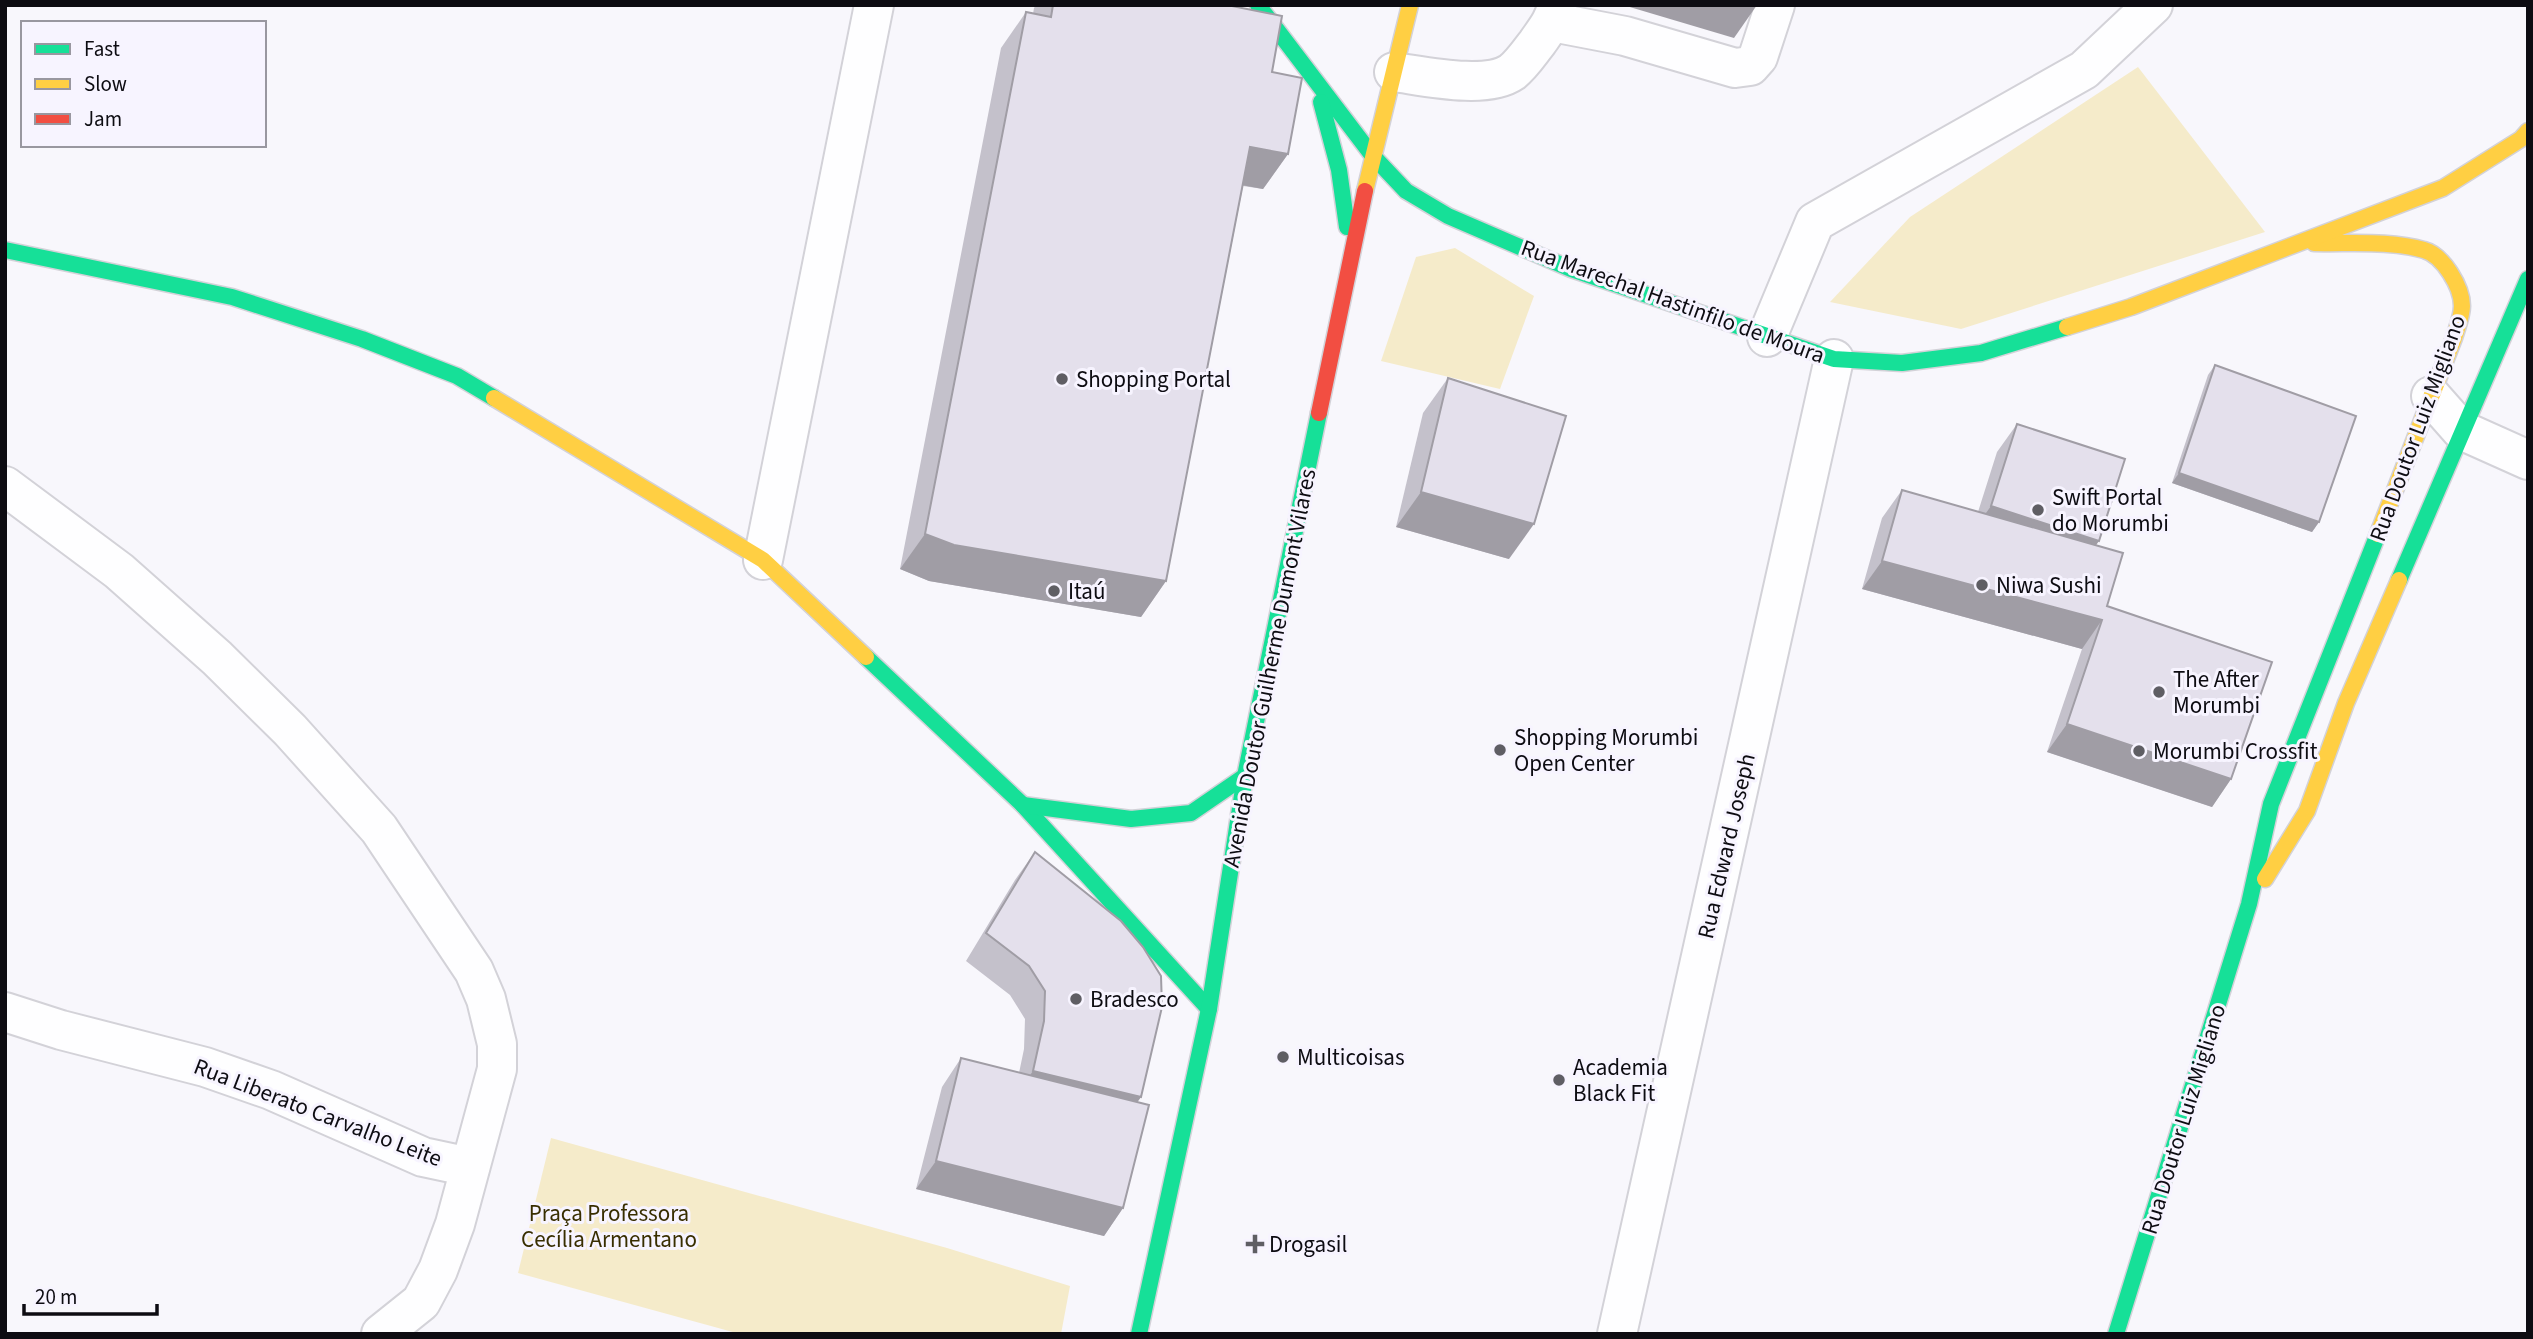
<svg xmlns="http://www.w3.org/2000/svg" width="2533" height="1339" font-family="'Source Sans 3',sans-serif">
<rect width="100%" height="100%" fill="#f8f7fc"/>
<!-- green -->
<g fill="#f5ebca">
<polygon points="2138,67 2265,232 1961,329 1830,302 1910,217"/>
<polygon points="1455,248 1534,296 1500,389 1381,361 1416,257"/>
<polygon points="551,1138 947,1248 1070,1286 1061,1334 740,1334 518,1273"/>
</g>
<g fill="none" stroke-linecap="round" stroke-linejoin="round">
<defs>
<g id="street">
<polyline points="1552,22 1625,36 1735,68 1750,66 1758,57 1775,5"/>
<path d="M1394 72C1424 76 1486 90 1512 72 1522 64 1529 53 1537 43 1546 30 1554 21 1557 5"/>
<polyline points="1767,337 1815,222 2084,70 2153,5"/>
<polyline points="2431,396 2461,430 2528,460"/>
<polyline points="5,486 119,571 217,658 290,730 379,829 474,971 486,999 497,1044 497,1069 455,1224 438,1270 421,1302 381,1334"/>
<polyline points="763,560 874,5"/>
<polyline points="5,1012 61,1030 205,1067 271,1090 423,1157 470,1167"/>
<polyline points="1617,1334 1834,359"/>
</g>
<g id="fast">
<polyline points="1258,5 1372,155 1406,191 1448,216 1571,269 1834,359 1902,363 1981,353 2067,327"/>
<polyline points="1321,102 1339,170 1347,227"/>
<polyline points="5,250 232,297 362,339 457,376 494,398"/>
<polyline points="2399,580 2528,279"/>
<polyline points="866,657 1023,805 1209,1009"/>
<polyline points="1023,805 1131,819 1191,813 1245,776"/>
<polyline points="1139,1334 1209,1009 1245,776 1319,413"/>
<polyline points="2116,1334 2249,904 2271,804 2378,534"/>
</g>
<g id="slow">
<polyline points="1365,191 1410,5"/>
<path d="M2314 243C2349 244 2390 240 2424 250 2443 255 2462 287 2462 306 2462 316 2457 328 2454 338L2378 534"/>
<polyline points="2067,327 2131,307 2443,188 2521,139 2528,131"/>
<polyline points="494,398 763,560 866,657"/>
<polyline points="2265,879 2307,811 2346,703 2399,580"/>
</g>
<polyline id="jam" points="1319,413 1365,191"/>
</defs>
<!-- street casing -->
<use href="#street" stroke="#d3d2d8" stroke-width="42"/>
<!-- fast casing -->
<use href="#fast" stroke="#d3d2d8" stroke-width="19"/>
<!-- slow casing -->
<use href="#slow" stroke="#d3d2d8" stroke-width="19"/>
<!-- jam casing -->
<use href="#jam" stroke="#d3d2d8" stroke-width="19"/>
<!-- street -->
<use href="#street" stroke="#fefeff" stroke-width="38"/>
<!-- fast -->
<use href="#fast" stroke="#16e098" stroke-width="16"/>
<!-- slow -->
<use href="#slow" stroke="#ffcf43" stroke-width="16"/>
<!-- jam -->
<use href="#jam" stroke="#f24e42" stroke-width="16"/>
</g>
<!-- wall -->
<g fill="#c4c1cb">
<polygon points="1036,5 1227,5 1272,72 1288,154 1263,189 1243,186 1166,581 1141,617 929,581 900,569 1001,48 1026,12 1033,14 1034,8"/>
<polygon points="2215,365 2319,522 2312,532 2172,483 2208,375"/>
<polygon points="1448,378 1509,559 1396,527 1423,413"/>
<polygon points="2017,424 2096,546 2107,606 2231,779 2212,807 2047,752 2082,649 1862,589 1882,518 1902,490 1978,512 1997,452"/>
<polygon points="1035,852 1141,1097 1137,1102 1123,1208 1104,1236 916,1189 942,1087 961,1058 1019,1073 1024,1049 1025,1019 1010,995 966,961 1015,880"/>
</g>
<!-- shaded-wall -->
<g fill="#a09da5">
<polygon points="1623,5 1757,5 1734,38"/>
<polygon points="1250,147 1288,154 1263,189 1225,182"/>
<polygon points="2179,473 2319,522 2312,532 2172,483"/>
<polygon points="1421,492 1534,524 1509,559 1396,527"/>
<polygon points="1991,506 2099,541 2079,569 1971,534"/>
<polygon points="925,534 1166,581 1141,617 929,581 900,569"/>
<polygon points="1882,561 2102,620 2082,649 1862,589"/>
<polygon points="2067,724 2231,779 2212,807 2047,752"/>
<polygon points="1033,1071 1141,1097 1121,1125 1013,1099"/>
<polygon points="936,1161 1123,1208 1104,1236 916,1189"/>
</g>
<!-- building -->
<g fill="#e4e0ec" stroke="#a09da5" stroke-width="2">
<polygon points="1053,5 1227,5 1282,16 1272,72 1302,78 1288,154 1250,147 1166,581 954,545 925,534 1026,12 1051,17"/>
<polygon points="2215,365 2356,416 2319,522 2179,473"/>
<polygon points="1448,378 1566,416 1534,524 1421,492"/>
<polygon points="2017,424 2125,459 2099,541 1991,506"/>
<polygon points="1902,490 2123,553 2107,606 2272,662 2231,779 2067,724 2102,620 1882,561"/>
<polygon points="1035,852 1121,921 1143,947 1161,976 1162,1007 1141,1097 1033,1071 1044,1021 1045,991 1029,966 986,933"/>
<polygon points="961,1058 1149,1105 1123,1208 936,1161"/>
</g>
<!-- markers -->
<g fill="#5f5e64" stroke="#f7f4ff" stroke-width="2.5">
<circle cx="1062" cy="379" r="7"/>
<circle cx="2038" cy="510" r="7"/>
<circle cx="1982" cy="585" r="7"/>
<circle cx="1054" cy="591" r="7"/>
<circle cx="2159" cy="692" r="7"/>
<circle cx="1500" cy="750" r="7"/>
<circle cx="2139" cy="751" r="7"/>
<circle cx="1076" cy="999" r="7"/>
<circle cx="1283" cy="1057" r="7"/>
<circle cx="1559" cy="1080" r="7"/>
<path d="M1251.5 1233.5h7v7h7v7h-7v7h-7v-7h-7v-7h7z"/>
</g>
<g text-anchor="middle" stroke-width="6" stroke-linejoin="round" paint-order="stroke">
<!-- street labels -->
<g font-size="23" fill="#0d0c12" stroke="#f7f4ff">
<text transform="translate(1673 301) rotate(20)" y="8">Rua Marechal Hastinfilo de Moura</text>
<text transform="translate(2417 428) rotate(-70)" y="8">Rua Doutor Luiz Migliano</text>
<text transform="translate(1269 668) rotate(-79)" y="8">Avenida Doutor Guilherme Dumont Vilares</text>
<text transform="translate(1726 846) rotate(-77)" y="8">Rua Edward Joseph</text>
<text transform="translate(318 1112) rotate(21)" y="8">Rua Liberato Carvalho Leite</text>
<text transform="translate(2183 1119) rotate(-73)" y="8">Rua Doutor Luiz Migliano</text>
</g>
<!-- poi labels -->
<g font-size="23" fill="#0d0c12" stroke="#f7f4ff" text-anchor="start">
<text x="1076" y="387">Shopping Portal</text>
<text x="2052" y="505">Swift Portal<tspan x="2052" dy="26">do Morumbi</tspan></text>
<text x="1996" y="593">Niwa Sushi</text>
<text x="1068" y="599">Itaú</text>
<text x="2173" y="687">The After<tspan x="2173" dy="26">Morumbi</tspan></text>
<text x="1514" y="745">Shopping Morumbi<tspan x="1514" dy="26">Open Center</tspan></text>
<text x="2153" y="759">Morumbi Crossfit</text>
<text x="1090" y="1007">Bradesco</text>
<text x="1297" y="1065">Multicoisas</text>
<text x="1573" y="1075">Academia<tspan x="1573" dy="26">Black Fit</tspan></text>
<text x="1269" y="1252">Drogasil</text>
</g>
<!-- park labels -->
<g font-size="23" fill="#382e00" stroke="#f7f4ff">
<text x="609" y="1221">Praça Professora<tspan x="609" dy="26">Cecília Armentano</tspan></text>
</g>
</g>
<!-- border -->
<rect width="2533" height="1339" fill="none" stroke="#0d0c12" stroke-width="14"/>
<!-- legend -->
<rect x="21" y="21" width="245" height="126" fill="#f7f4ff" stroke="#9997a0" stroke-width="2"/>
<rect x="35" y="44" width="35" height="10" fill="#16e098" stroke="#9997a0" stroke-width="2"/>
<text x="84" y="56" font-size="21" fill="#0d0c12">Fast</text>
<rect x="35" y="79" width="35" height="10" fill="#ffcf43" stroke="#9997a0" stroke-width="2"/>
<text x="84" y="91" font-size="21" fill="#0d0c12">Slow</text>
<rect x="35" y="114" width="35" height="10" fill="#f24e42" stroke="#9997a0" stroke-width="2"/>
<text x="84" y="126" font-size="21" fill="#0d0c12">Jam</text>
<!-- scale -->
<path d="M24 1304v10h133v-10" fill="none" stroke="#0d0c12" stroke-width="3.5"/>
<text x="35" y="1304" font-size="21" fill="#0d0c12" stroke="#f7f4ff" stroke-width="5" paint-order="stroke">20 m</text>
</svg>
